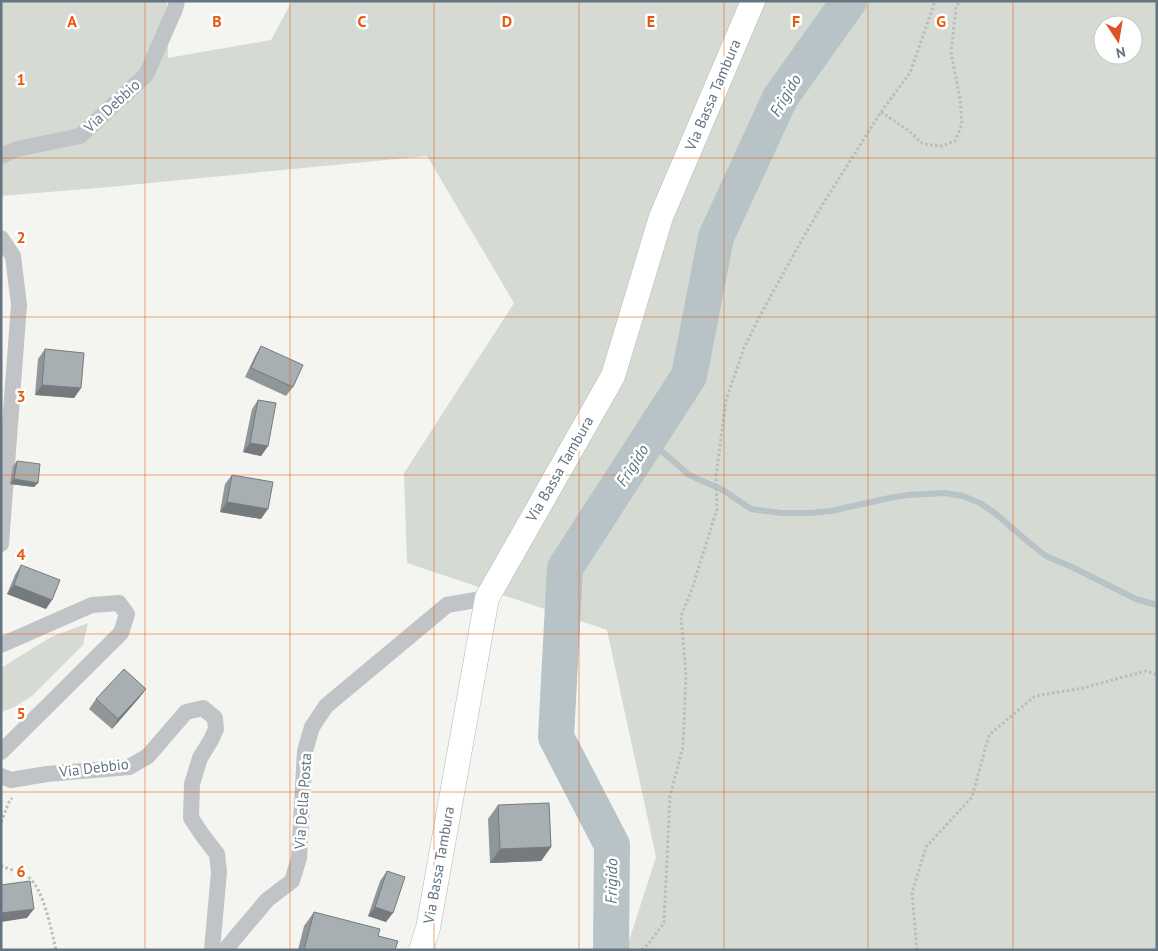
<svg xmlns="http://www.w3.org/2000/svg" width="1158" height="951" font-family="'PT Sans',sans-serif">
<rect width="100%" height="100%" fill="#f4f5f1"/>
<!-- green -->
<g fill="#d5dbd2" fill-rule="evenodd">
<path d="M1 1H167L168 58 271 40 292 1H1157V950H626L656 857 607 630 407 563 404 473 514 303 427 156 109 187 1 196ZM1103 25H1133V55H1103Z"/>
<polygon points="88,623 83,645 32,696 13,708 1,712 1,668 51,637"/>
</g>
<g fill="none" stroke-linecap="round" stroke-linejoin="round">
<!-- stream -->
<polyline stroke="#b7c3c7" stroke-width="6" points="648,439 689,475 723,490 751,509 782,513 809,513 831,511 894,497 909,495 945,493 963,496 980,503 996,514 1027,541 1046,556 1072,567 1136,599 1157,605"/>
<!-- river -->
<polyline stroke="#b7c3c7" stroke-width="36" points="611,950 612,845 556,737 565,568 689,376 716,237 780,98 849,1"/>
<defs>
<polyline id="secondary" points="421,950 428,928 487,598 613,376 661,217 753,1"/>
</defs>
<!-- secondary casing -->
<use href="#secondary" stroke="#b2b7bb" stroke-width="25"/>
<!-- path -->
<g stroke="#babcbe" stroke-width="3" stroke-dasharray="2.5 2.5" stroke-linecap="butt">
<polyline points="881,112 909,131 923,144 942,146 955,141 962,124 960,99 951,52 956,8 959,1"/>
<polyline points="1,822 9,802 12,798"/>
<path d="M1 866C9 869 20 872 27 876 44 888 51 930 56 950"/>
<polyline points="642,950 649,943 664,923 670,796 683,747 686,675 681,616 692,589 717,509 716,476 726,400 744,348 762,312 795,252 821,207 881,112 910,73 935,1"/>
<polyline points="917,950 912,893 926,847 972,797 989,735 1035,696 1083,688 1146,671 1157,675"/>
</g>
<!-- street -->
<g stroke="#c0c4c7" stroke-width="16">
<polyline points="1,156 17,149 80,136 146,75 175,9 177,1"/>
<polyline points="1,238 13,256 19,305 1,544"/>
<polyline points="1,645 92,605 119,603 127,614 121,633 1,752"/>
<polyline points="1,776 11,780 47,774 129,767 148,756 186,712 203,708 215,718 216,729 211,740 200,758 192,784 191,818 203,836 217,854 219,872 212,950"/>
<polyline points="225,950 267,900 292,881 299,858 305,751 312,727 326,706 447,605 487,598"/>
</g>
<!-- secondary -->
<use href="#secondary" stroke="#fff" stroke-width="24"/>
</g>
<!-- wall -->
<g fill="#90969a">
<polygon points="261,346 293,387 286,396 245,377 255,356"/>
<polygon points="45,349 81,388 74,398 35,395 38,359"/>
<polygon points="258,400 268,446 261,456 243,452 252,409"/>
<polygon points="17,461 38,483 34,487 10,484 13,466"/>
<polygon points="232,475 261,519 220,512 225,484"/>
<polygon points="21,565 46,609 7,594 15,575"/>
<polygon points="146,689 139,698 112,729 89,709 96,699"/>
<polygon points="498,805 551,847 541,861 490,863 488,819"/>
<polygon points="387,871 386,922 368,916 380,881"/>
<polygon points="314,912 378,936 395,950 298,950 304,926"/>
</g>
<!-- shaded-wall -->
<g fill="#757a7d">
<polygon points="42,385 81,388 74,398 35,395"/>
<polygon points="250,443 268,446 261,456 243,452"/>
<polygon points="14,479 38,483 34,487 10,484"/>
<polygon points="227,502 268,509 261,519 220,512"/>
<polygon points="14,585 52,600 46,609 7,594"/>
<polygon points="146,689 139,698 112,729 118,719"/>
<polygon points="551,847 541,861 490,863 500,849"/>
<polygon points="375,907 393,913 386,922 368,916"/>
<polygon points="34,909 27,918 1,922 1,913"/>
</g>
<!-- building -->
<g fill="#a7afb3" stroke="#757a7d">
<polygon points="261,346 303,365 293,387 251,368"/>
<polygon points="45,349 84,353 81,388 42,385"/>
<polygon points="258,400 276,403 268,446 250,443"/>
<polygon points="17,461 40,464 38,483 14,479"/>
<polygon points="232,475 273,482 268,509 227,502"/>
<polygon points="21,565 60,580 52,600 14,585"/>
<polygon points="124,669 146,689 118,719 96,699"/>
<polygon points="549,803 551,847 500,849 498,805"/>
<polygon points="387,871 405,877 393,913 375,907"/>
<polygon points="30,881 34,909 1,913 1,885"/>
<polygon points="314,912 380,929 378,936 398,941 395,950 304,950"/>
</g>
<!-- grid -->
<path fill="none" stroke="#e8590c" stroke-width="1" stroke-opacity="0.55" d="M145 1V950M290 1V950M434 1V950M579 1V950M724 1V950M868 1V950M1013 1V950M1 158H1157M1 317H1157M1 475H1157M1 634H1157M1 792H1157"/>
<g text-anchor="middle" stroke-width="5" stroke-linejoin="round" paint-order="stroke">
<!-- street labels -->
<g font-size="15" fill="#647481" stroke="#fff">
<text transform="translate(713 95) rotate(-67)" y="5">Via Bassa Tambura</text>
<text transform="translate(112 106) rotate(-43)" y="5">Via Debbio</text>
<text transform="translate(560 469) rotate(-60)" y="5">Via Bassa Tambura</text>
<text transform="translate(94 768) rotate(-7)" y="5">Via Debbio</text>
<text transform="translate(303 801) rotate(-86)" y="5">Via Della Posta</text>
<text transform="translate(439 865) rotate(-80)" y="5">Via Bassa Tambura</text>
</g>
<!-- water labels -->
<g font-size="16" font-style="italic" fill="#60767f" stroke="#fff">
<text transform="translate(785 95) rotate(-59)" y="6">Frigido</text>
<text transform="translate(632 465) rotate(-57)" y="6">Frigido</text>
<text transform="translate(611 881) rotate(-89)" y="6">Frigido</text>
</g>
</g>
<g font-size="16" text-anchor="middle" font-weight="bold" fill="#e8590c" stroke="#fff" stroke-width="5" stroke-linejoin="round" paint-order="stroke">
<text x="72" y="27">A</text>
<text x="217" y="27">B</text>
<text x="362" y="27">C</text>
<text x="507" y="27">D</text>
<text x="651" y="27">E</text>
<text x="796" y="27">F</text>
<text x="941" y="27">G</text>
<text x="21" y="85">1</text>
<text x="21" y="243">2</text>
<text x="21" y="402">3</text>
<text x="21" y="560">4</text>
<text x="21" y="719">5</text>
<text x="21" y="877">6</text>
</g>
<!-- border -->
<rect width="1158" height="951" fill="none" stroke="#647481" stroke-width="5"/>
<!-- north arrow -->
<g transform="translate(1118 40) rotate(168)"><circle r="24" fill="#ffffff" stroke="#c1c7cd"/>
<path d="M0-4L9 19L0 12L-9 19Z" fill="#dd5328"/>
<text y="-8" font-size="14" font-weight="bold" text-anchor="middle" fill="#647481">N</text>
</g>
</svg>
